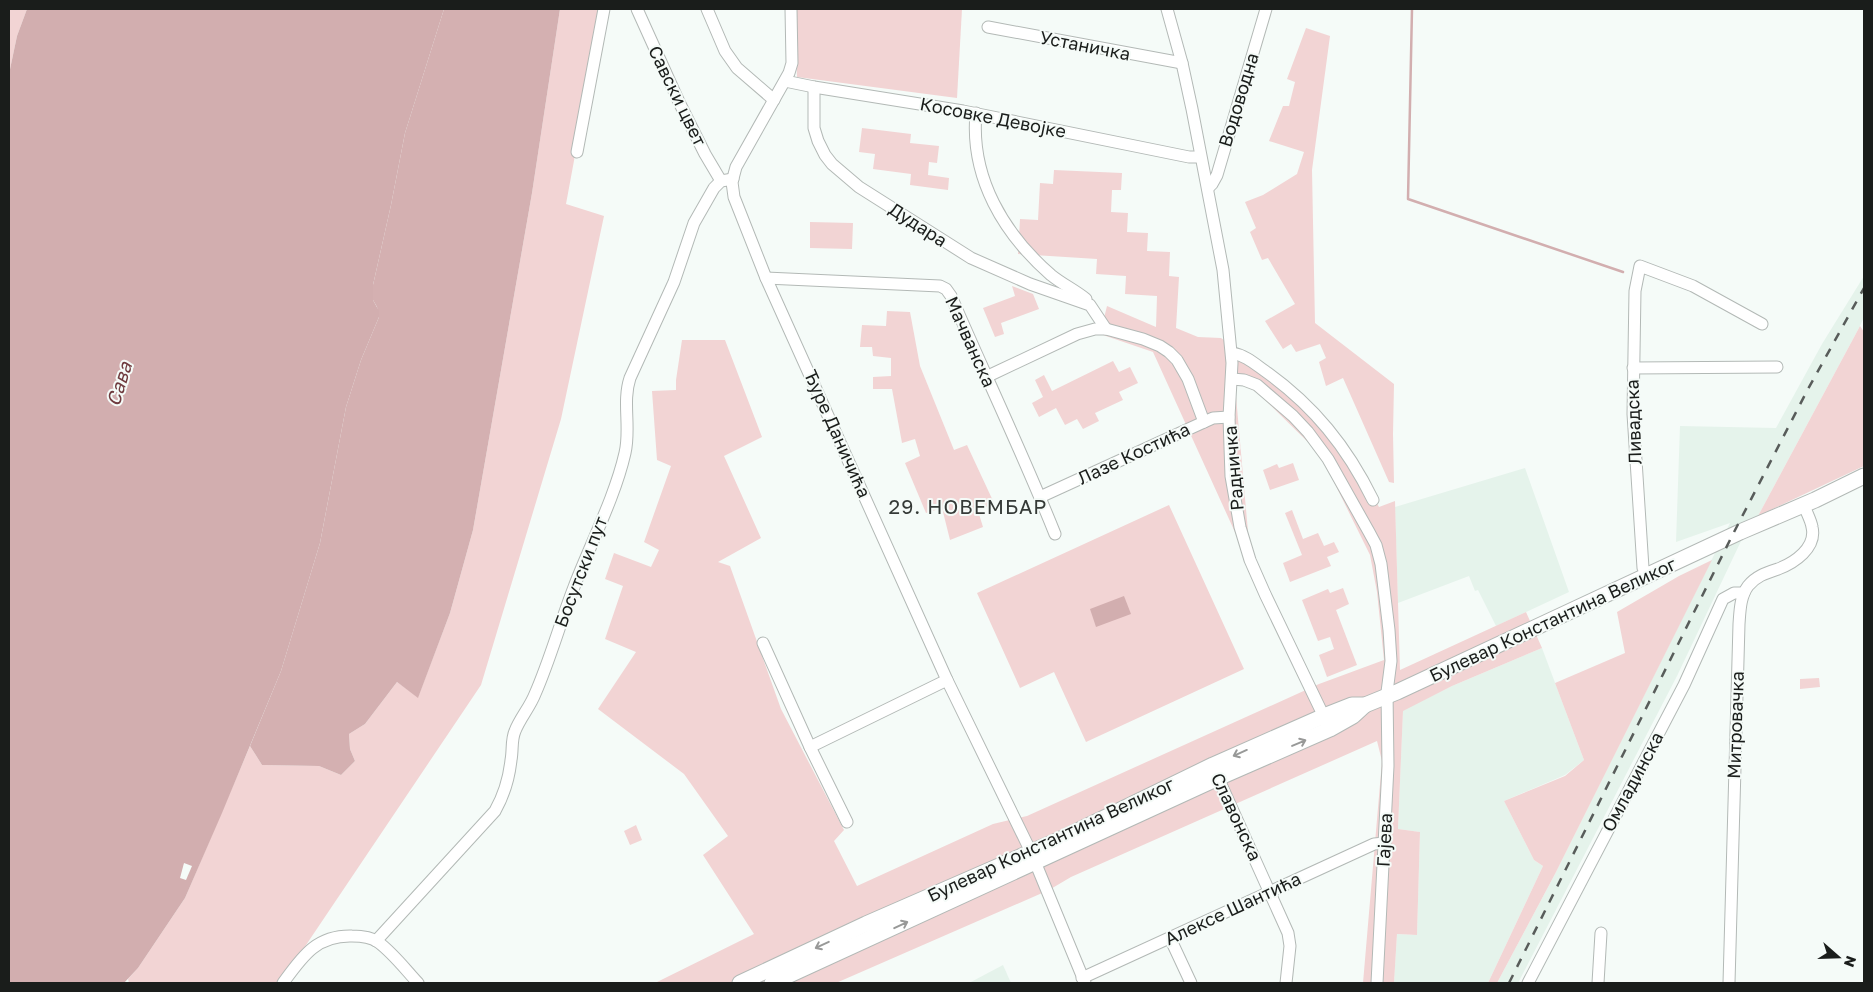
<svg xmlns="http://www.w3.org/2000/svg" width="1873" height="992" font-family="'Golos Text',sans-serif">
<rect width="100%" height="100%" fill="#f5fbf8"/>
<!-- built -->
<g fill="#e5f3eb">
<polygon points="1864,276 1864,317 1860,326 1758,516 1742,539 1677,676 1518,983 1497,983 1555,874 1730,523 1676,542 1680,426 1776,428 1822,344"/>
<polygon points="1525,468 1569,592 1496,626 1478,590 1475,591 1469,576 1398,603 1395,507"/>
<polygon points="1542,648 1584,760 1565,775 1504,801 1534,860 1543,866 1488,983 1394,983 1397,934 1417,935 1420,832 1398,829 1403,710 1452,686"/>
<polygon points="1003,965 1011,983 969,983"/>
</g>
<!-- green -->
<g fill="#f2d4d4">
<polygon points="9,9 27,9 17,36 9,74"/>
<polygon points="560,9 602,9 566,204 604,216 561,419 481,685 302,951 276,983 129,983 128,979 138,968 185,898 250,746 262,765 319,766 341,775 355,761 350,749 349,734 365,724 397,682 418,697 450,613 473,530 532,193"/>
<polygon points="794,9 962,9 957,98 797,77"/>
<polygon points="1306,28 1330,36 1312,170 1315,323 1394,384 1393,434 1394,483 1389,482 1343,378 1326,386 1319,362 1326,358 1320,344 1296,352 1291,344 1283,349 1265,321 1295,304 1268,258 1262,260 1250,232 1256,228 1245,202 1263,195 1297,174 1304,152 1269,141 1283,106 1289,106 1295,82 1287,79"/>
<polygon points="862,128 911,134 910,143 939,146 937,163 929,162 928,175 949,178 948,190 910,185 911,174 873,169 875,154 859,152"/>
<polygon points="1054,170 1122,173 1121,190 1112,190 1111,212 1128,213 1127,232 1148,233 1147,251 1170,252 1169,276 1179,277 1176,328 1198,337 1221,338 1268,372 1360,472 1379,507 1395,501 1400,670 1526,612 1542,648 1452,686 1403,711 1398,829 1420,832 1417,935 1397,934 1394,983 1363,983 1382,761 1377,741 1071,877 1049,890 836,983 655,983 754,934 703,855 728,836 684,774 598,709 636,652 605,639 623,586 605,579 614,553 651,567 659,550 644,542 671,466 657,460 652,391 676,390 676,380 682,340 725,340 762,437 724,456 761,538 718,562 730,566 781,709 844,830 834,841 857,886 993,824 1027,816 1319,684 1384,660 1377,592 1370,555 1331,476 1316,450 1260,395 1248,386 1235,385 1249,543 1239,541 1153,352 1100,334 1107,306 1156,327 1157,296 1125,294 1126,276 1096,274 1097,259 1018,254 1020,219 1038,220 1040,183 1053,184"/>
<polygon points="810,222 853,223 852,249 810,248"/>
<polygon points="1012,286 1033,294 1039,309 1001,323 1004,334 995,337 983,308 1015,296"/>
<polygon points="887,311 910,312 920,366 954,450 967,445 994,503 978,511 983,527 950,540 942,508 926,513 905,463 920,456 915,439 902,443 892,389 873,389 873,377 891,376 891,358 873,356 872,347 860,347 862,325 886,326"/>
<polygon points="1860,326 1864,332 1864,466 1758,516"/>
<polygon points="1113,361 1119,372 1130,367 1138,383 1119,392 1123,400 1095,413 1099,421 1083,429 1077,419 1065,425 1056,408 1039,417 1032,403 1043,397 1035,380 1044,375 1052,391"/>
<polygon points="1293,463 1299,480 1270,490 1263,470 1277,464 1279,468"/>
<polygon points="1169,505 1244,669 1086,742 1054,672 1020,688 977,593"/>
<polygon points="1292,510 1303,539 1318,533 1324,546 1334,542 1339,552 1327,557 1331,566 1290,582 1283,563 1302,555 1285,513"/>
<polygon points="1712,560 1555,874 1497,983 1488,983 1543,866 1534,860 1504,801 1565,776 1584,760 1555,683 1625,653 1617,612 1679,576"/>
<polygon points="1343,588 1349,604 1336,610 1357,665 1327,677 1319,655 1334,649 1330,637 1318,641 1302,600 1328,589 1330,593"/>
<polygon points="1819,678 1820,687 1800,689 1800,679"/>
<polygon points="636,825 642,840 630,845 624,831"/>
</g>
<!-- forest -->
<polygon fill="#d4b0b1" points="444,9 560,9 532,193 473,530 450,613 418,698 397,682 365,724 349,734 350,749 355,761 341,775 319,766 262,765 250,746 281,671 320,543 346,407 361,360 379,317 377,307 373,300 373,285 391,205 405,133"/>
<!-- water -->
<g fill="#d2aeaf">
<polygon points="27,9 444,9 405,133 391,205 373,285 373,300 379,311 379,317 361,360 346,407 320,543 281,671 222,813 185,898 138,968 124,983 9,983 9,74 17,36"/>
<polygon points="1124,596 1131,614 1096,627 1090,609"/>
</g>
<!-- pier -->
<polygon fill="#f5fbf8" points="184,863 192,866 186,880 180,878"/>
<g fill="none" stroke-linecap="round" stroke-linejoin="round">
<!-- stream -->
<polyline stroke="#d2aeaf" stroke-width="2.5" points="1412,9 1408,199 1623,272"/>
<defs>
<g id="minor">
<polyline points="637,9 679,102 705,154 721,181"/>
<polyline points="707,9 725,51 737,68 774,100"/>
<polyline points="791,9 792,63 789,73 736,167 732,182 734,197 766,278 947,680 1031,852 1085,983"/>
<polyline points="1167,9 1182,63 1192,109 1223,270 1232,363 1229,417 1231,476 1240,527 1250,560 1265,594 1327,723"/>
<polyline points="988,27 1182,63"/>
<polyline points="785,81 814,87 963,111 1189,157 1200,157"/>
<polyline points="814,87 814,128 818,141 825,155 832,164 859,187 971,258 1030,284 1090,305 1106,329"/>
<path d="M976 113C970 178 1004 234 1051 275 1062 284 1075 290 1086 299"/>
<polyline points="577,152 604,9"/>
<polyline points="1208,188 1212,184 1217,175 1266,9"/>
<path d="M766 278 940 286 946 289 951 296C985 375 1023 454 1055 534"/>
<path d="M1232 353C1245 355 1255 364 1265 371 1314 406 1347 447 1373 500"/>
<polyline points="1633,368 1777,367"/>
<polyline points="986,377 1077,334 1095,329 1106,329 1143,339 1160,346 1169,352 1177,360 1188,379 1204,422"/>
<polyline points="1232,379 1244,380 1257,385 1293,416 1308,432 1328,459 1369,532 1376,545 1381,564 1389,630 1391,661 1387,692 1388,766 1377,983"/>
<polyline points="1040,497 1204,422 1213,418 1229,417"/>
<polyline points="1649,576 1643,568 1633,414 1635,291 1640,266 1693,286 1762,324"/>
<polyline points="763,643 810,747 847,822"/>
<polyline points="810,747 947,680"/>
<polyline points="1215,771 1288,933 1290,946 1286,983"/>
<polyline points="1170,938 1191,983"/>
<path d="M376 941 495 811C504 795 509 779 511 760 513 750 511 740 515 731 520 718 530 707 535 694 550 660 560 623 574 587 590 545 615 497 625 453 631 428 622 402 630 378L674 282 694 223 714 188 721 181 733 179"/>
<polyline points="1082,978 1374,844 1385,843"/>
<path d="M283 983C302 957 316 935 352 936 360 936 371 937 378 942 393 953 405 969 418 983"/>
<polyline points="1528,983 1684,685 1723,599 1734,593 1744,593"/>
<polyline points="1598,983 1601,933"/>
<path d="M1729 983 1739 624C1740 611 1740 597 1748 586 1756 576 1766 573 1778 569 1794 563 1817 548 1812 527 1811 520 1806 512 1804 505"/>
</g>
<g id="major">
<polyline points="740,983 866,924 1061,839 1213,765 1324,716 1352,705 1365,705 1397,692 1740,532 1815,500 1864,476"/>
<polyline points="772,983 1218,778 1330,729 1353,716 1365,705"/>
</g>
</defs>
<!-- minor casing -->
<use href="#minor" stroke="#b3b9b6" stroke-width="13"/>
<!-- major casing -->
<use href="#major" stroke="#b3b9b6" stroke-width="17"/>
<!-- minor -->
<use href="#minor" stroke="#fff" stroke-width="11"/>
<!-- major -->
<use href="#major" stroke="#fff" stroke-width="15"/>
<!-- rail -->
<polyline stroke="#585c5a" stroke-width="2.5" stroke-dasharray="9 9" stroke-linecap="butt" points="1509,983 1732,536 1808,389 1864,288"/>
</g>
<!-- one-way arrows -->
<defs><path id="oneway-shaft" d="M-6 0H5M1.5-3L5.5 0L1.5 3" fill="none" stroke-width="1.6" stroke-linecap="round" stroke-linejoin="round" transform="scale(1.25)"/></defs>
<g stroke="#989998">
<use href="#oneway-shaft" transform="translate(1299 743) rotate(-23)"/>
<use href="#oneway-shaft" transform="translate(1240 753) rotate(156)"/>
<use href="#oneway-shaft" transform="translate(901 925) rotate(-25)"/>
<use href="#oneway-shaft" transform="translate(822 945) rotate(155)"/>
</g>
<g text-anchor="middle" stroke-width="4" stroke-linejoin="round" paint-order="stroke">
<!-- street labels -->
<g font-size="18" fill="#1a1d1b" stroke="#f5fbf8">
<text transform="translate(1085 46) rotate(11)" y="6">Устаничка</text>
<text transform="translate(677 96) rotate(64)" y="6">Савски цвет</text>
<text transform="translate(1239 100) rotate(-73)" y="6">Водоводна</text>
<text transform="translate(993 118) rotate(11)" y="6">Косовке Девојке</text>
<text transform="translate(918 225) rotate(33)" y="6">Дудара</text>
<text transform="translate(970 342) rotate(66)" y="6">Мачванска</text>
<text transform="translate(1634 422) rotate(-92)" y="6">Ливадска</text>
<text transform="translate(837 434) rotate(66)" y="6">Ђуре Даничића</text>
<text transform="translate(1134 454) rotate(-25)" y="6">Лазе Костића</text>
<text transform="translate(1234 468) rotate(-95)" y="6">Радничка</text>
<text transform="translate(581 572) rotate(-69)" y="6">Босутски пут</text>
<text transform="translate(1553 620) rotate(-25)" y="6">Булевар Константина Великог</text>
<text transform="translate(1736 725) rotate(-88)" y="6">Митровачка</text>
<text transform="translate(1633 782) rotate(-62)" y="6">Омладинска</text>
<text transform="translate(1236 817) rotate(65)" y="6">Славонска</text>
<text transform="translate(1051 840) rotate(-25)" y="6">Булевар Константина Великог</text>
<text transform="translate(1385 840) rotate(-87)" y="6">Гајева</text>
<text transform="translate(1233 909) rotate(-25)" y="6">Алексе Шантића</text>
</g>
<!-- water labels -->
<g font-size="19" font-style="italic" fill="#6f3b3f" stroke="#f5fbf8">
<text transform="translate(119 384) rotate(-73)" y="7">Сава</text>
</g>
<!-- quarter labels -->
<g font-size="20" letter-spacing="1" fill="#353a37" stroke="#f5fbf8">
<text x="968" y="514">29. НОВЕМБАР</text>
</g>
</g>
<!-- border -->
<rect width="1873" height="992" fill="none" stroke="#1a1d1b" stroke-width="20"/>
<!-- north arrow -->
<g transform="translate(1838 957) rotate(110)" stroke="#f5fbf8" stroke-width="4" paint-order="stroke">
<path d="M0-4L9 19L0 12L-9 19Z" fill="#1a1d1b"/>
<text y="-8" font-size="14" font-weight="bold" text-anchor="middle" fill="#1a1d1b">N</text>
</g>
</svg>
